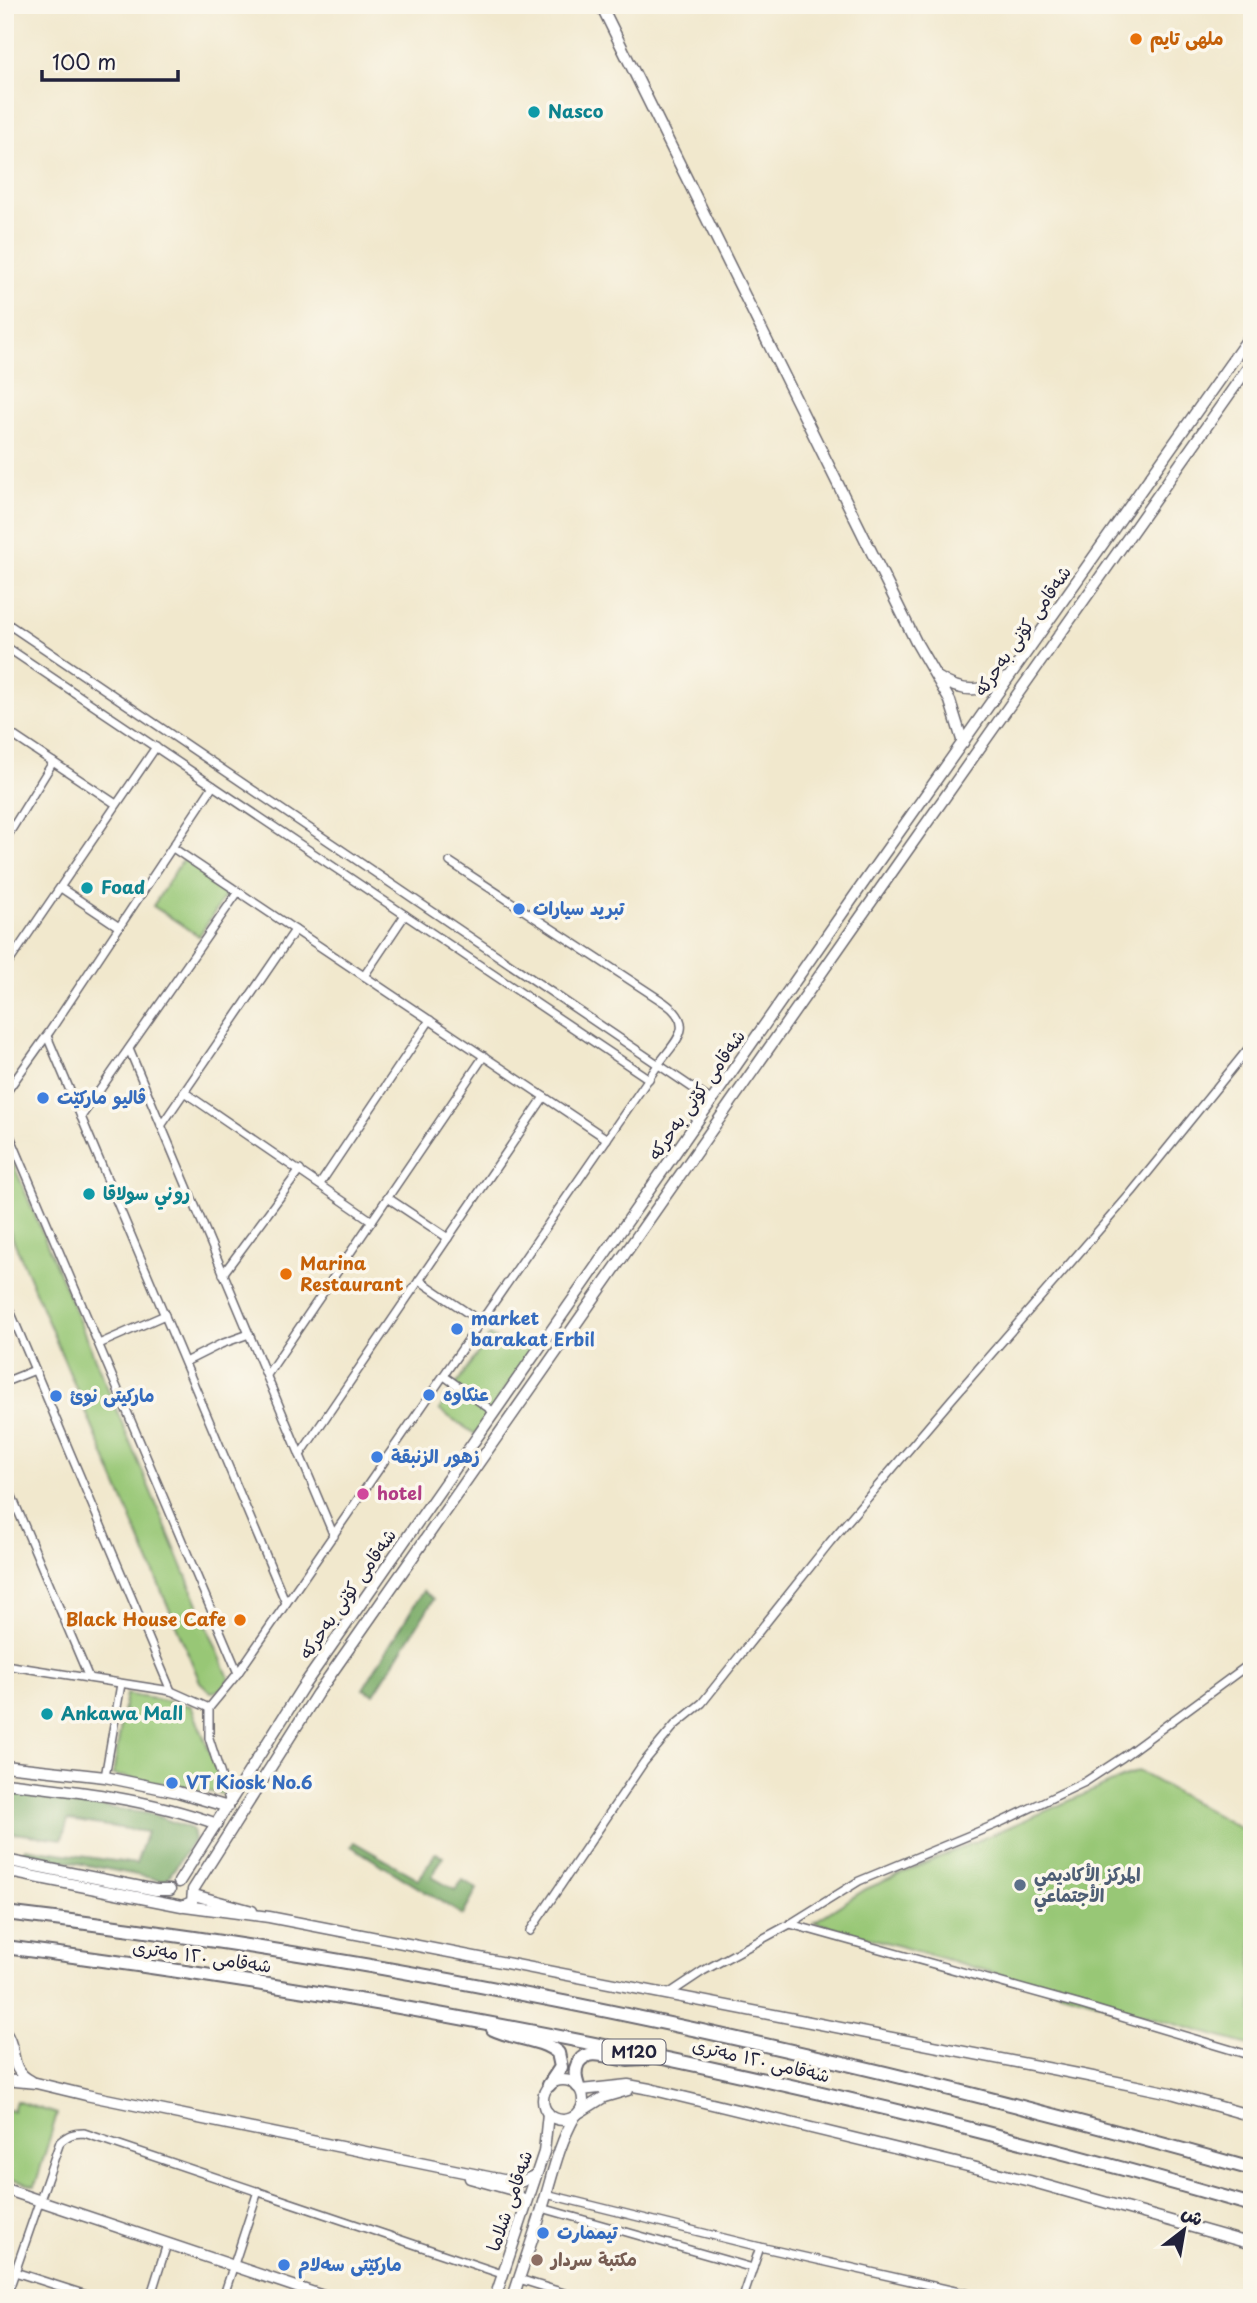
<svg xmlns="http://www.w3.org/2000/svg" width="1257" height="2303" font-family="'Playpen Sans','Playpen Sans Arabic',sans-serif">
<rect width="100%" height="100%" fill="#fbf7ec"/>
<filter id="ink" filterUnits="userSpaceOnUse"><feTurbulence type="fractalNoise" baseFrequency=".0143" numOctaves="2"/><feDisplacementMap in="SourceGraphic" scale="14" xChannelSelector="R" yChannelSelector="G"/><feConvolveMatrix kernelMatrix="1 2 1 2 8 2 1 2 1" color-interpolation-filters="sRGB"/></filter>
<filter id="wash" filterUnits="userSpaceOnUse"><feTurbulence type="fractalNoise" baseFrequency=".00686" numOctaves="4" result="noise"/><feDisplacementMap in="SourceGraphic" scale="28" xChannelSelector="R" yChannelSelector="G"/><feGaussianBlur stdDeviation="1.57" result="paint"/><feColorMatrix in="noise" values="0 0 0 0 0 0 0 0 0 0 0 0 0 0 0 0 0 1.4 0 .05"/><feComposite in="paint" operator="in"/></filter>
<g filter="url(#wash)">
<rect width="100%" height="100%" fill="#f1e8cd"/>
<!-- green -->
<g fill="#98c776" stroke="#5d7458" stroke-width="2">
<polygon points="183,859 229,890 199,936 153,906"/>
<path d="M5 1144 229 1678C225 1687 221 1691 211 1692L200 1682 5 1220Z"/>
<polygon points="490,1335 508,1347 514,1339 531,1351 475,1434 439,1410"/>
<polygon points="126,1694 191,1706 228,1795 113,1775"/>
<polygon points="1138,1771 1252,1835 1252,2046 814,1922 866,1889"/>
<polygon points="16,2101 57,2114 35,2186 5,2178 5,2109 13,2111"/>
</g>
<!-- forest -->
<g fill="#7aac67" stroke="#4e6751" stroke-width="2">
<polygon points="423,1591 434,1599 374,1694 363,1689"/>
<polygon points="5,1792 151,1814 192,1829 194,1840 167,1879 161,1880 23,1852 25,1848 136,1864 147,1832 68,1820 62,1839 5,1832"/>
<polygon points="354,1842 419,1879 436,1853 443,1856 432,1877 455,1890 463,1880 477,1889 463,1915 351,1846"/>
</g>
</g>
<g filter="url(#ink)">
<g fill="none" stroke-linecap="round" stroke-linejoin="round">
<defs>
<g id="street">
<polyline points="5,622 712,1101"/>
<polyline points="5,646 649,1079"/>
<polyline points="5,730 116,804"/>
<polyline points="5,840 53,762"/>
<polyline points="173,848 607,1139"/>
<polyline points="61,888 119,927"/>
<polyline points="5,968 156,747"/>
<polyline points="364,976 405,915"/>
<polyline points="47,1036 286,1603"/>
<polyline points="129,1049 334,1536"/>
<polyline points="184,1092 372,1221"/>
<polyline points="5,1094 50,1031 213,786"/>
<polyline points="81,1117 238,892"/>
<polyline points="5,1124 238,1673"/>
<polyline points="161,1126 295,930"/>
<polyline points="320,1184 430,1020"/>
<polyline points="388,1198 448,1238"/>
<polyline points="223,1274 300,1170"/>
<polyline points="419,1280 481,1322"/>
<polyline points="5,1299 171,1691"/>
<polyline points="99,1344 165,1315"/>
<polyline points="185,1362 221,1344 249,1334"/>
<polyline points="267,1375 484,1056"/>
<polyline points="444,1376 494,1412"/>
<polyline points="5,1382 35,1370"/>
<polyline points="300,1455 544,1097"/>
<polyline points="5,1480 89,1678"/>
<polyline points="5,1665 171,1691 209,1708"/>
<polyline points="105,1777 121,1684"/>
<path d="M230 1803 209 1738V1708L238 1673 658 1065C675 1041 697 1026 665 1003L450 862"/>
<polyline points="790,1924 1081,2005 1252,2056"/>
<polyline points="530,1931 644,1762 675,1725 702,1703 830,1542 951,1400 1132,1192 1252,1044"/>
<polyline points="667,1995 703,1971 790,1924 859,1881 999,1823 1085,1782 1123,1757 1252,1662"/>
<polyline points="546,2194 760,2247 986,2298"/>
<polyline points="542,2208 753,2268"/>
<polyline points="15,2272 96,2298"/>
<polyline points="519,2279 580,2298"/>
<path d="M6 2298 60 2142C68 2135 73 2133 84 2133L502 2274"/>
<polyline points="150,2298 167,2244"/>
<polyline points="223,2298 258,2191"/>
<polyline points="743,2298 760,2247"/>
</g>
<g id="secondary">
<polyline points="601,5 916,642 950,701 963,743"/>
<path d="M939 678C961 693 984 693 1006 678"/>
<polyline points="5,1766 105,1777 178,1792 228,1807"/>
<path d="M5 1783C77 1791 149 1799 217 1824"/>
<polyline points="5,1860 156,1890 170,1890"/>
<polyline points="5,1871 182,1906 192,1902 193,1890 317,1694 890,875 1252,362"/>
<polyline points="179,1882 302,1688 876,865 1252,333"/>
<polyline points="194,1895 252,1911"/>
<polyline points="185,1906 269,1917 1083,2075 1171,2093 1252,2116"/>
<path d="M5 2032C19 2051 7 2068 31 2081"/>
<polyline points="5,2059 5,2063"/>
<polyline points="5,2080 36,2083 86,2095 508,2181 523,2181 536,2175"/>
<circle cx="563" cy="2100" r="20"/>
<polyline points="581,2090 628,2085 650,2089 1030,2181 1252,2244"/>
<polyline points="580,2112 604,2097 628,2090"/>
<polyline points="470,2178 513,2190 526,2203"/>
<polyline points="5,2189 329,2298"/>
<polyline points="495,2298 544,2152 548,2113"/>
<path d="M513 2298C522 2268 533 2239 542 2209 552 2177 558 2146 575 2116"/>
</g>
<g id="highway">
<path d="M5 1913C427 1962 844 2054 1252 2169"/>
<path d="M5 1947C427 2001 844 2087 1252 2205"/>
<path d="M493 2029C513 2039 541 2038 558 2053L561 2067 549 2085"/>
<path d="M578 2086C575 2078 574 2071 578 2063 589 2046 612 2059 628 2060 633 2060 639 2059 645 2059"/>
</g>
</defs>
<!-- street casing -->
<use href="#street" stroke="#6a676e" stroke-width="10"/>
<!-- secondary casing -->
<use href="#secondary" stroke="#6a676e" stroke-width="13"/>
<!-- highway casing -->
<use href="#highway" stroke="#6a676e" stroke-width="16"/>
<!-- street -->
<use href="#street" stroke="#fff" stroke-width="7"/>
<!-- secondary -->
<use href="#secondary" stroke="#fff" stroke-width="10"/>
<!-- highway -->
<use href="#highway" stroke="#fff" stroke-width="12"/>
</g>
</g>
<!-- markers -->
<g fill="#e8710a" stroke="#fbf7ec" stroke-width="2.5">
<circle cx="1136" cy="39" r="7"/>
<circle cx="286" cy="1274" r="7"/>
<circle cx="240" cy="1620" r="7"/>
</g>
<g fill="#0f9aa8" stroke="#fbf7ec" stroke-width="2.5">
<circle cx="534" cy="112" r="7"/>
<circle cx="87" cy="888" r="7"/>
<circle cx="89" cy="1194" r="7"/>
<circle cx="47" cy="1714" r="7"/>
</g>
<g fill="#3f7fe0" stroke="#fbf7ec" stroke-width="2.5">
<circle cx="519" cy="909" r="7"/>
<circle cx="43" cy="1098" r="7"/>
<circle cx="457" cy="1329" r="7"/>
<circle cx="429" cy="1395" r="7"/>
<circle cx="56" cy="1396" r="7"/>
<circle cx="377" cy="1457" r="7"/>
<circle cx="172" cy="1783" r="7"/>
<circle cx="543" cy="2233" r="7"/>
<circle cx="284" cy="2265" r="7"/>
</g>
<circle fill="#d1479c" stroke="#fbf7ec" stroke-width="2.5" cx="363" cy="1494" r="7"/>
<circle fill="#5c6f8a" stroke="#fbf7ec" stroke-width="2.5" cx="1020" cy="1885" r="7"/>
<circle fill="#8d6e63" stroke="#fbf7ec" stroke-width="2.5" cx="537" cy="2260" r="7"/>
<g text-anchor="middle" stroke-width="7" stroke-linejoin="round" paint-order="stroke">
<!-- shield labels -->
<rect fill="#fbf7ec" stroke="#636270" stroke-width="2" x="602.5" y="2039.5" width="63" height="25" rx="5"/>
<g font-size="16" font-weight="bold" fill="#22223b">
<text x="634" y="2058">M120</text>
</g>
<!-- food labels -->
<g font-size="18" font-weight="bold" fill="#c56008" stroke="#fbf7ec" text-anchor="start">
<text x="1150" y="45">ملهى تايم</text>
<text x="300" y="1270">Marina<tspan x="300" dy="21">Restaurant</tspan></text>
<text x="226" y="1626" text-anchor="end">Black House Cafe</text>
</g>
<!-- culture labels -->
<g font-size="18" font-weight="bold" fill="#0d838f" stroke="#fbf7ec" text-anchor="start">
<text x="548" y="118">Nasco</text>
<text x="101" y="894">Foad</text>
<text x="103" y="1200">روني سولاقا</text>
<text x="61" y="1720">Ankawa Mall</text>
</g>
<!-- street labels -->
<g font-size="18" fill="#22223b" stroke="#fbf7ec">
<text transform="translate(1023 631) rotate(-55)" y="6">شەقامی کۆنی بەحرکە</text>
<text transform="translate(697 1095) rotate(-55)" y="6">شەقامی کۆنی بەحرکە</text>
<text transform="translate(348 1594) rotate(-55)" y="6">شەقامی کۆنی بەحرکە</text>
<text transform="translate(202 1957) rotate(8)" y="6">شەقامی ١٢٠ مەتری</text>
<text transform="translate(761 2061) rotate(13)" y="6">شەقامی ١٢٠ مەتری</text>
<text transform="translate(510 2201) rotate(-71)" y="6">شەقامی شلاما</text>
</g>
<!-- shop labels -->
<g font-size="18" font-weight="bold" fill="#366cbe" stroke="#fbf7ec" text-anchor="start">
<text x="533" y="915">تبريد سيارات</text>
<text x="57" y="1104">ڤالیو مارکێت</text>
<text x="471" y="1325">market<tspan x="471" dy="21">barakat Erbil</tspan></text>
<text x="443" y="1401">عنكاوه</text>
<text x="70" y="1402">مارکیتی نوئ</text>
<text x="391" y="1463">زهور الزنبقة</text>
<text x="186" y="1789">VT Kiosk No.6</text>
<text x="557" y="2239">تیممارت</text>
<text x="298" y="2271">مارکێتی سەلام</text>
</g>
<!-- hotel labels -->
<g font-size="18" font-weight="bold" fill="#b23c85" stroke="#fbf7ec" text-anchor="start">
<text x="377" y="1500">hotel</text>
</g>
<!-- service labels -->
<g font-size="18" font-weight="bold" fill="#4e5e75" stroke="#fbf7ec" text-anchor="start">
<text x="1034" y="1881">المركز الأكاديمي<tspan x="1034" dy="21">الأجتماعي</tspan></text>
</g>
<!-- education labels -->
<g font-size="18" font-weight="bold" fill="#785e54" stroke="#fbf7ec" text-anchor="start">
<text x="551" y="2266">مكتبة سردار</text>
</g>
</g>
<!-- margin -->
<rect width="1257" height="2303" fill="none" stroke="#fbf7ec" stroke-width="28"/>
<!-- north arrow -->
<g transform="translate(1184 2230) rotate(31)" stroke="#fbf7ec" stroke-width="5" paint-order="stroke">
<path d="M0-5L12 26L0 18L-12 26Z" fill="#22223b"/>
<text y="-10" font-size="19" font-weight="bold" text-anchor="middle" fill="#22223b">ش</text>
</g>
<!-- scale -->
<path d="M42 70v10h136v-10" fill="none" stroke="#22223b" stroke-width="3.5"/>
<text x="52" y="70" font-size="21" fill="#22223b" stroke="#fbf7ec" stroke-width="5" paint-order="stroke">100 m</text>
</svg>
